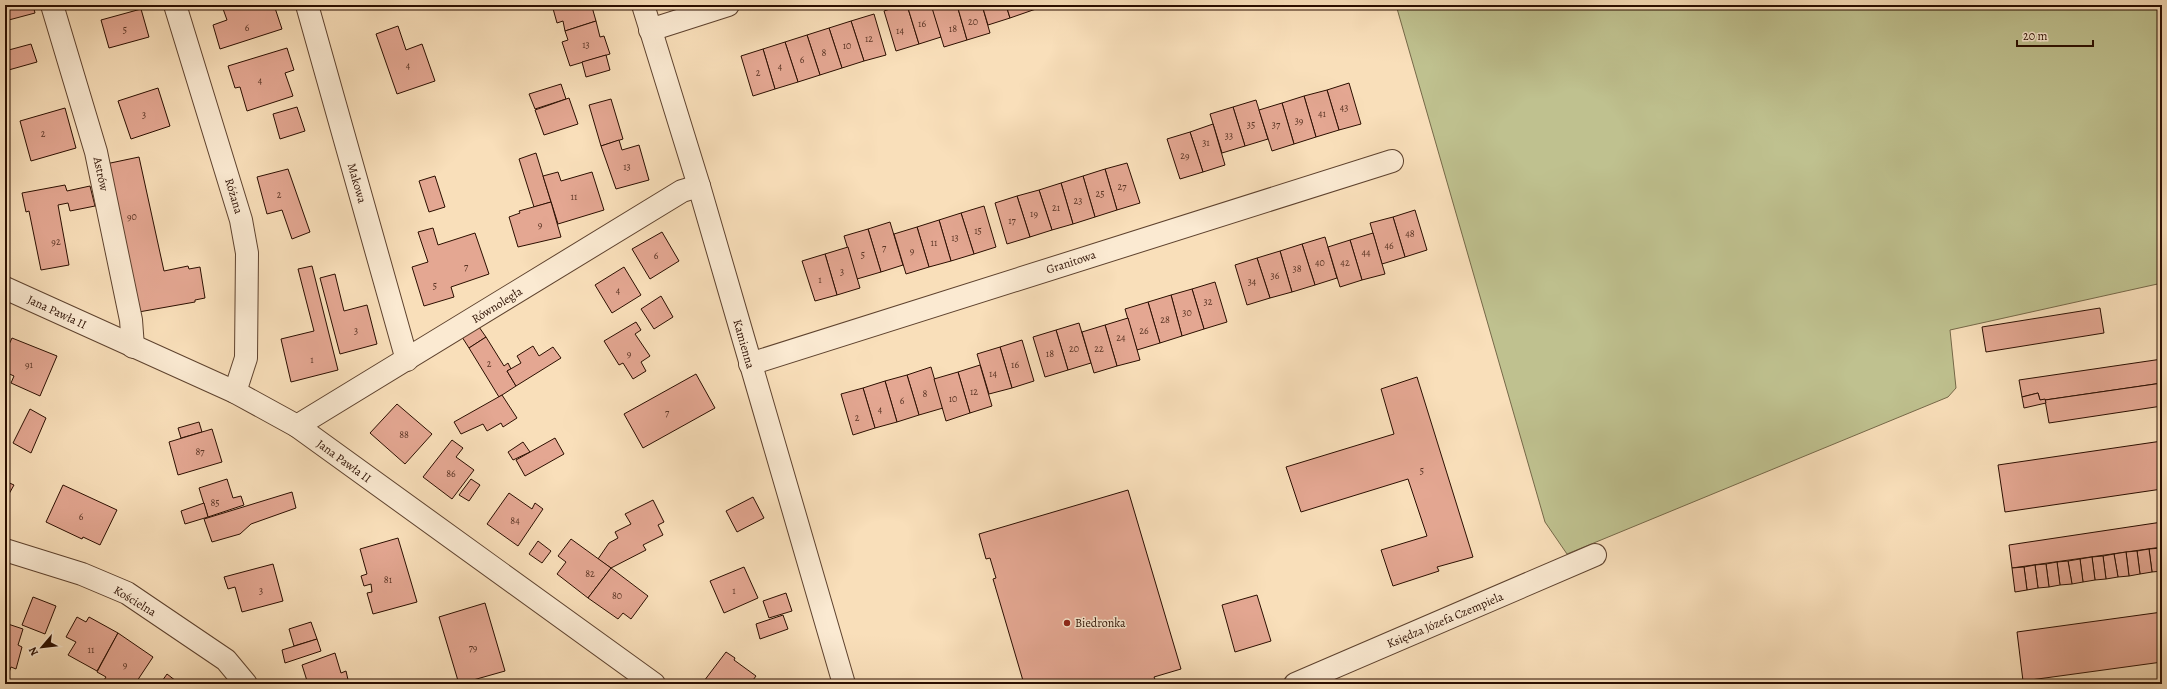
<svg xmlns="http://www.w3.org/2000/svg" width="2167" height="689" font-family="Alegreya,serif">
<rect width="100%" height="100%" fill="#f9dfba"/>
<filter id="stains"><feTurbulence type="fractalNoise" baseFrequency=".005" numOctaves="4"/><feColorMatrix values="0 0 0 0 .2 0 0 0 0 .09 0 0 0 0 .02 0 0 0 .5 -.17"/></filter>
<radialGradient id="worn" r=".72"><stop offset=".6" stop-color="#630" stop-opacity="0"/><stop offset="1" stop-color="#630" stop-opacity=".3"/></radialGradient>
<!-- green -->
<polygon fill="#bfc18f" stroke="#756848" points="1396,5 2162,5 2162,283 1950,330 1956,388 1948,397 1567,554 1545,522"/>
<!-- building -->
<g fill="#e4a792" stroke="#2b0e00">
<polygon points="5,5 33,5 35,13 5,21"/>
<polygon points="274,5 282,29 220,49 213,25 227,20 222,6"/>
<polygon points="552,5 595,5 592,7 596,21 565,31 563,21 557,23"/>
<polygon points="902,5 907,5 919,44 896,51 884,11"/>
<polygon points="907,5 932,5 941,37 919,44"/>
<polygon points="941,5 957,5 967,40 944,47 932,8"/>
<polygon points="957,5 982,5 990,33 967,40"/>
<polygon points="982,5 1006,5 1010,18 988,25"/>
<polygon points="1006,5 1031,5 1033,10 1010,18"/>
<polygon points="1031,5 1050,5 1033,10"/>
<polygon points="141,9 149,37 109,48 101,20"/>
<polygon points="874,14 886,55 864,61 851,21"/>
<polygon points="596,21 600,37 604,36 610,54 570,66 562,42 568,40 565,31"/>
<polygon points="851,21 864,61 842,68 829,28"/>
<polygon points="398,26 406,50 422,44 435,81 397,94 376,34"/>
<polygon points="829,28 842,68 820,75 807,35"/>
<polygon points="807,35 820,75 798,82 785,42"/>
<polygon points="785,42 798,82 775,89 763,49"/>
<polygon points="31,44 37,62 5,71 5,51"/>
<polygon points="287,48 294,70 285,73 293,96 247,111 240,87 235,88 228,66"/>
<polygon points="763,49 775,89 753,96 741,56"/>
<polygon points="606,55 610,70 586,77 582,62"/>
<polygon points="1349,83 1361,124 1339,130 1327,90"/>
<polygon points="561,84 566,99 535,109 529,94"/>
<polygon points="158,88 170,126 131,139 118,101"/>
<polygon points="1327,90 1339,130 1316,137 1304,96"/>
<polygon points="1304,96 1316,137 1294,144 1282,103"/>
<polygon points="569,98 578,124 544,135 535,110"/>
<polygon points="611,99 623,139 601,146 589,105"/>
<polygon points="1256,100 1268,139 1245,146 1233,107"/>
<polygon points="1282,103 1294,144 1272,151 1259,110"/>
<polygon points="297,107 305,131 280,139 273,114"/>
<polygon points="1233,107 1245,146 1222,153 1210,114"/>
<polygon points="65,108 76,148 31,161 20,121"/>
<polygon points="1213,124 1225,165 1203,172 1190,132"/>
<polygon points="1190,132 1203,172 1180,179 1167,139"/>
<polygon points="619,140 622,150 639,145 649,180 616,189 601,146"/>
<polygon points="536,153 551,202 534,207 519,159"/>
<polygon points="139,157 164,271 188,266 189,269 200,267 205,298 195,300 195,302 133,313 101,165"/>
<polygon points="1127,163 1140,203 1117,210 1105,169"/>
<polygon points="288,169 310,232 292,239 282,210 267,214 257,177"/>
<polygon points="1105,169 1117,210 1095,217 1083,176"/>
<polygon points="558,172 561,181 592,172 604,210 558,224 543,176"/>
<polygon points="435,176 445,207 429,212 419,181"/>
<polygon points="1083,176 1095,217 1073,224 1061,183"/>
<polygon points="1061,183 1073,224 1052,230 1039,190"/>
<polygon points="65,185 67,191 90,186 95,206 70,211 68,203 58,205 69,265 41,270 29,211 26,212 22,193"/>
<polygon points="1039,190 1052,230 1030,237 1017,196"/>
<polygon points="1017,196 1030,237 1007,244 995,203"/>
<polygon points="551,202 561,237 518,247 509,217 520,213 519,211"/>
<polygon points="984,206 996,247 974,254 961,213"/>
<polygon points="1415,210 1427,250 1405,257 1393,217"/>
<polygon points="961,213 974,254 951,261 939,220"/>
<polygon points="1393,217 1405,257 1382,264 1370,223"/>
<polygon points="939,220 951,261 929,267 917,227"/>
<polygon points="890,222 903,265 881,272 868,229"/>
<polygon points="917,227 929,267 906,274 894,234"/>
<polygon points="433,228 438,245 475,233 489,274 451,287 454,297 424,306 412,267 428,262 418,232"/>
<polygon points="868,229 881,272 857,279 844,236"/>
<polygon points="662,232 679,261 650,279 632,249"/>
<polygon points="1373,233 1385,274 1362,280 1350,240"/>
<polygon points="1325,237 1337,278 1315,285 1302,244"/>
<polygon points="1350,240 1362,280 1340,287 1328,247"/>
<polygon points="1302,244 1315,285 1292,292 1280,251"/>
<polygon points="848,247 860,288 837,295 825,254"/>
<polygon points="1280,251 1292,292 1270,298 1257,258"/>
<polygon points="825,254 837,295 815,301 802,261"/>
<polygon points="1257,258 1270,298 1247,305 1235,265"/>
<polygon points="312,266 338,370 291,382 281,339 314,331 298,269"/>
<polygon points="624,267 641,295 612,313 595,285"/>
<polygon points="335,274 344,311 367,305 377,344 340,354 320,278"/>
<polygon points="1215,282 1227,322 1204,329 1192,289"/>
<polygon points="1192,289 1204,329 1182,336 1171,295"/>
<polygon points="1171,295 1182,336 1160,343 1148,302"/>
<polygon points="661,296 673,317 654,329 641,309"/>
<polygon points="1148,302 1160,343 1137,350 1125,309"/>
<polygon points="2100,308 2104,333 1986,352 1982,327"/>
<polygon points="1128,318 1140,360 1117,366 1105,325"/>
<polygon points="636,322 641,330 635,334 650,356 641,362 646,371 633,379 623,363 619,365 604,341"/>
<polygon points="1079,323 1091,363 1068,370 1056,330"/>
<polygon points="1105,325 1117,366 1094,373 1082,332"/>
<polygon points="479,327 486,337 469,348 462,337"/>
<polygon points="1056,330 1068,370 1045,377 1033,337"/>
<polygon points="486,337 504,366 508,363 511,369 507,371 516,386 499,397 469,348"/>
<polygon points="12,338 57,356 40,396 11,383 14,376 5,372 5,353"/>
<polygon points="1022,340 1034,381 1012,388 1000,347"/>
<polygon points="533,346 539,356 553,347 561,358 516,386 507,371 521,363 517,356"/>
<polygon points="1000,347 1012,388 989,394 977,354"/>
<polygon points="2162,359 2162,383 2045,400 2040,400 2038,393 2022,397 2019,380"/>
<polygon points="980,365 992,406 970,413 958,372"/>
<polygon points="931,367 943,408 919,415 907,375"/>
<polygon points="958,372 970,413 946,421 934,379"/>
<polygon points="696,374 715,408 643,448 624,414"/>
<polygon points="907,375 919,415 897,422 885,381"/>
<polygon points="1417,377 1473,557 1437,567 1439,571 1393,586 1381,550 1427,536 1408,479 1301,512 1286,467 1394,434 1381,389"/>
<polygon points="885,381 897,422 875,428 863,388"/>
<polygon points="2162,383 2162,406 2049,423 2045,400"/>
<polygon points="863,388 875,428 853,435 841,394"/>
<polygon points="2038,393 2040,400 2045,399 2046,403 2024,408 2022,397"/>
<polygon points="502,395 517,418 503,427 501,423 487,431 483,424 461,434 454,422"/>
<polygon points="397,404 432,434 405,464 370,433"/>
<polygon points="30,409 46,418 31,453 13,443"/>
<polygon points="199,422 202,432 181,438 178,428"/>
<polygon points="212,429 222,462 178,475 169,442"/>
<polygon points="555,438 564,454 525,476 516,460"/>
<polygon points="452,440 463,448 456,457 474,470 452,499 423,477"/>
<polygon points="2162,441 2162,489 2005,512 1998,465"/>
<polygon points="523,442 530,452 513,460 508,452"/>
<polygon points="227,479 233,498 241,496 244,505 208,517 199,488"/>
<polygon points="471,479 480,485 469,501 459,495"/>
<polygon points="5,481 14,485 5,501"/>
<polygon points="63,485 117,510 100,545 83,537 82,539 46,522"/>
<polygon points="1128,490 1181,669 1154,677 1157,684 1024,684 993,579 996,578 990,558 986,559 979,534"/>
<polygon points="292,492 296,508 251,524 240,534 212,542 204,519"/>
<polygon points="509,493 532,509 535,503 543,509 518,546 487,524"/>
<polygon points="753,497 764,518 737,532 726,511"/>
<polygon points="653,500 664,522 658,525 663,535 643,545 646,550 611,568 598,559 609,543 618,538 615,532 631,524 625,514"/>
<polygon points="204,503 208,517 185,524 181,511"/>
<polygon points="2162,522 2162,547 2012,568 2009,545"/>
<polygon points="398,538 417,602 373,614 367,593 372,592 371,584 364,586 361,576 367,574 360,549"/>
<polygon points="571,539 611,568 588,598 557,574 566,562 558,556"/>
<polygon points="538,541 551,551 542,563 529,554"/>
<polygon points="2161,548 2162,571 2152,572 2149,549"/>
<polygon points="2149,549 2152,572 2140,574 2137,551"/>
<polygon points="2137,551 2140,574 2129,576 2126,552"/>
<polygon points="2126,552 2129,576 2118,577 2114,554"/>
<polygon points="2114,554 2118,577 2106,579 2103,556"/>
<polygon points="2103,556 2106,579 2095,580 2092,557"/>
<polygon points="2092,557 2095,580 2083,582 2080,559"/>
<polygon points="2080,559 2083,582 2072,584 2068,561"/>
<polygon points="2068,561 2072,584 2060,585 2057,562"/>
<polygon points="2057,562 2060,585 2049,587 2046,564"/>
<polygon points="273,564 283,601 242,612 235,587 228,589 224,577"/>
<polygon points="2046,564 2049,587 2038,588 2035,565"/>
<polygon points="2035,565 2038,588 2027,590 2024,567"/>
<polygon points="744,567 758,598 724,613 710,581"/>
<polygon points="2024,567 2027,590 2015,592 2012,568"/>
<polygon points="611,568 648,596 631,619 623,613 618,619 588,598"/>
<polygon points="786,593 792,611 769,618 763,601"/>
<polygon points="1257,595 1271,641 1235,652 1222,605"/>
<polygon points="33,597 56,606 45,634 22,625"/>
<polygon points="485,603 505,671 459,684 439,617"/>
<polygon points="2162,612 2162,662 2023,681 2017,632"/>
<polygon points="783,615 788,629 760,639 756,624"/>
<polygon points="77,617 86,622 89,617 118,633 97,671 68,655 76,642 66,637"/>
<polygon points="311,622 317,639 294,646 289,629"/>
<polygon points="5,623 23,629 18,645 22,647 16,669 11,667 5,683"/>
<polygon points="118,633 153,657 135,684 111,684 104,680 106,677 97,672"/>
<polygon points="317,639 321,651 285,663 282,650"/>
<polygon points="726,652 735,658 734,660 756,676 750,684 708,684 704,681"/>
<polygon points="335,653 341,673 346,671 349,684 308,684 302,665"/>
<polygon points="167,674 176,681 181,681 185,684 160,684"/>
</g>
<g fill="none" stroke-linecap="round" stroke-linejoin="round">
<defs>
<g id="minor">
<polyline points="52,5 96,152 131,320 133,347"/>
<polyline points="175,5 241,220 247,253 246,358 235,392"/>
<polyline points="307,5 407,360"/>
<polyline points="643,5 699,186 844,684"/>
<polyline points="650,30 728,5"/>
<polyline points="5,288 235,392 297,426 654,684"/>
<polyline points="750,364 1392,161"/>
<polyline points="297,426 682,191 699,186"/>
<polyline points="5,550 82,574 127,593 226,660 246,684"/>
<polyline points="1295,684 1595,555"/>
</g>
</defs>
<!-- minor casing -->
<use href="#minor" stroke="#5e422e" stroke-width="24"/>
<!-- minor -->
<use href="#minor" stroke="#fbead2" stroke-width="22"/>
</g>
<!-- markers -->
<circle fill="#8f2418" stroke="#fbead2" stroke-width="1.5" cx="1067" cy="623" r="4"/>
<g text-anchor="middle" stroke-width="3" stroke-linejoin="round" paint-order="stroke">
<!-- number labels -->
<g font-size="10" fill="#593424">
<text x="973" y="25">20</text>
<text x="922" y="27">16</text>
<text x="247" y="31">6</text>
<text x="953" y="32">18</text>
<text x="125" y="33">5</text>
<text x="900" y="34">14</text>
<text x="869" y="42">12</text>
<text x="586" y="48">13</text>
<text x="847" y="49">10</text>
<text x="824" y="56">8</text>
<text x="802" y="63">6</text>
<text x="408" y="69">4</text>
<text x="780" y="70">4</text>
<text x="758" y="76">2</text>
<text x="260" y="84">4</text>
<text x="1344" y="111">43</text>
<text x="1322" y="117">41</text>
<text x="144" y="118">3</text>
<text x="1299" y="124">39</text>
<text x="1251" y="128">35</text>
<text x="1276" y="128">37</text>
<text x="43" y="137">2</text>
<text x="1229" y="139">33</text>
<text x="1206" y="146">31</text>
<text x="1185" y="159">29</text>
<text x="627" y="170">13</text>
<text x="1122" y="190">27</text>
<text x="1100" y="197">25</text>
<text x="279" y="198">2</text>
<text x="574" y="200">11</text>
<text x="1078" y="204">23</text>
<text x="1056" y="211">21</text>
<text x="1034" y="217">19</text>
<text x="132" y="220">90</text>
<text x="1012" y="224">17</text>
<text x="540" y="228">9</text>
<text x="978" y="234">15</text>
<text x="1410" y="237">48</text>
<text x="955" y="241">13</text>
<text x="56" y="245">92</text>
<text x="934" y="246">11</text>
<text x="1389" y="249">46</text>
<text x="884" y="251">7</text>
<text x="912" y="254">9</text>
<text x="1366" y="256">44</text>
<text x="863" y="258">5</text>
<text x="656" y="259">6</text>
<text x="1320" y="266">40</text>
<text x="1345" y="266">42</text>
<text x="466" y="270">7</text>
<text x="1297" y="272">38</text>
<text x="842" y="275">3</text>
<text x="1275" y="279">36</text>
<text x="820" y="283">1</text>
<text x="1252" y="285">34</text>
<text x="435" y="289">5</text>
<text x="618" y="294">4</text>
<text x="1208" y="305">32</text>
<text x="1187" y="316">30</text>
<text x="1165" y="323">28</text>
<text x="356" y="334">3</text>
<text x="1144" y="334">26</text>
<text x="1121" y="341">24</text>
<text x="1074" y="352">20</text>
<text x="1099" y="352">22</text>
<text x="629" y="357">9</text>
<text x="1050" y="357">18</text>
<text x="312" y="363">1</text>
<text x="489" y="367">2</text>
<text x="29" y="368">91</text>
<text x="1015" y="368">16</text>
<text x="993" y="377">14</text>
<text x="974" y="395">12</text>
<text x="925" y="397">8</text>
<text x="953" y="402">10</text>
<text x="902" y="404">6</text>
<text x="880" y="413">4</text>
<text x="667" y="416">7</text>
<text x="857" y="421">2</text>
<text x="404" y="438">88</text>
<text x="200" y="455">87</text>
<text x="1422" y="474">5</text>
<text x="451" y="477">86</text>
<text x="215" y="506">85</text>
<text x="81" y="520">6</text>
<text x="515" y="524">84</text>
<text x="590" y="577">82</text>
<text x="388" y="583">81</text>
<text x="261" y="594">3</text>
<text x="734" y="594">1</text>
<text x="617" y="599">80</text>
<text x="473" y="651">79</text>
<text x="91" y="653">11</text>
<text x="125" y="668">9</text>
</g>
<!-- street labels -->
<g font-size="12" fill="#2b0e00" stroke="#fbead2">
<text transform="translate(101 174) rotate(78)" y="4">Astrów</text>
<text transform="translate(357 183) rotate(74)" y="4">Makowa</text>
<text transform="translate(234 196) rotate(73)" y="4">Różana</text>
<text transform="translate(1071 262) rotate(-18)" y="4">Granitowa</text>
<text transform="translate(497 305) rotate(-32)" y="4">Równoległa</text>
<text transform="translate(57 312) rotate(25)" y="4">Jana Pawła II</text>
<text transform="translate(744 344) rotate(74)" y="4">Kamienna</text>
<text transform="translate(344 461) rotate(36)" y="4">Jana Pawła II</text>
<text transform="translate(135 601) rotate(31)" y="4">Kościelna</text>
<text transform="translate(1445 620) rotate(-23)" y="4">Księdza Józefa Czempiela</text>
</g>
<!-- poi labels -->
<g font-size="12" fill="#2b0e00" stroke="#fbead2" text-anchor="start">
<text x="1075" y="627">Biedronka</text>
</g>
</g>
<!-- margin -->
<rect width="2167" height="689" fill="none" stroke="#f9dfba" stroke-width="20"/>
<rect x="6" y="6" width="2155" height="677" fill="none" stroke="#2b0e00" stroke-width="2"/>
<rect x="10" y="10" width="2147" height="669" fill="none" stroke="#2b0e00"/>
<!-- north arrow -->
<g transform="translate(42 647) rotate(242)" stroke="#fbead2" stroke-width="3" paint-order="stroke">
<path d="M0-3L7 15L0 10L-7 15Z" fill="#2b0e00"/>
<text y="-6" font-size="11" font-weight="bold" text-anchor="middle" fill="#2b0e00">N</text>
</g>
<!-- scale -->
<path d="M2017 40v6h76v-6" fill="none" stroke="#2b0e00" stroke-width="2"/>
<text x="2023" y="40" font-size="12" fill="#2b0e00" stroke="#fbead2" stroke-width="3" paint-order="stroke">20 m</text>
<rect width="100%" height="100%" filter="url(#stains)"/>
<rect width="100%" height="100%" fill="url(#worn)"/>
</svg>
